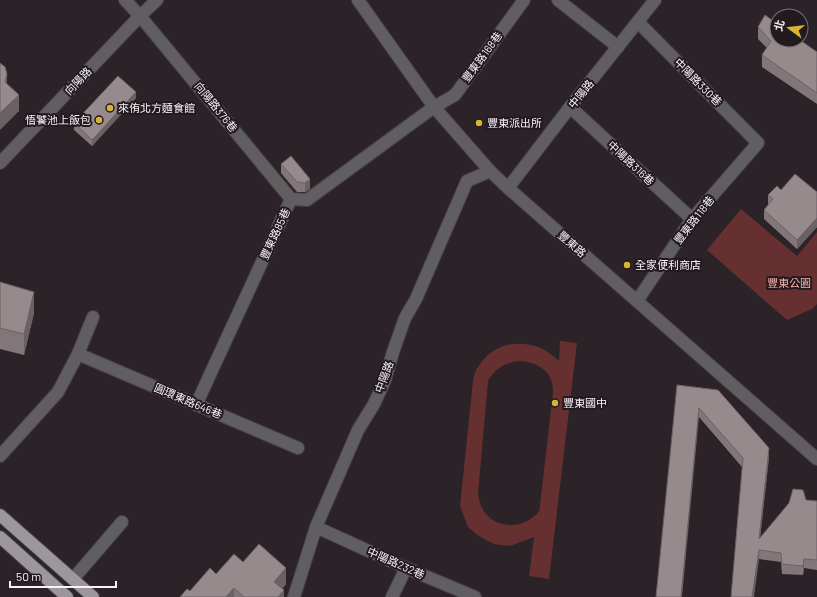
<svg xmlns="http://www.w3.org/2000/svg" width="817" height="597" font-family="Barlow,'Noto Sans TC',sans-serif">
<rect width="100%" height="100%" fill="#2b2328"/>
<!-- green -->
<g fill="#65302f" fill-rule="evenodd">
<polygon points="741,209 797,256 817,232 817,304 812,309 787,320 707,250"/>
<path d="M560 341 577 343 549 579 529 576 534 537 510 546 494 544 486 540 476 534 468 527 460 506 473 381C475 370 477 368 484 359 497 344 516 341 535 346 544 348 552 355 559 361ZM518 361C532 361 549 368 552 383 553 386 553 389 553 393L540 505C540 507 540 509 539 511 538 513 535 516 532 518 519 528 498 528 486 514 481 508 479 501 478 494L488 381C495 369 504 363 518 361Z"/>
</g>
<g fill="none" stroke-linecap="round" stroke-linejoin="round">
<defs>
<g id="minor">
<polyline points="125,0 140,16 291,199"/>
<polyline points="358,0 434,107 490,171 508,188 817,459"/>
<polyline points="558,0 618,47"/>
<polyline points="570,107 692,219"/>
<polyline points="0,163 140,16 157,0"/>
<polyline points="508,188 570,107 655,0"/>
<polyline points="291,199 307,200 434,107 455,95 524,0"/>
<polyline points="637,301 692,219 758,143 638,22"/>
<polyline points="78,354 298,448"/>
<polyline points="196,405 291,199"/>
<polyline points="0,456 58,392 78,354 93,317"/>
<polyline points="316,527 406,568 475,597"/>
<polyline points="73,579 122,522"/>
<polyline points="294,597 316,527 358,430 374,404 385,380 393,352 405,318 416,299 467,181 490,171"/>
<polyline points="392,597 406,568"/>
</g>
<g id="major">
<polyline points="0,515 93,597"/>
<polyline points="0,537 67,597"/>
</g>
</defs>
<!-- minor casing -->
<use href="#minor" stroke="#484045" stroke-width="14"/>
<!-- major casing -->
<use href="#major" stroke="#484045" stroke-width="14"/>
<!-- minor -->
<use href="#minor" stroke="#615e62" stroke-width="12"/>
<!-- major -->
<use href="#major" stroke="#9c979e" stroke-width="12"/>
</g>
<!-- wall -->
<g fill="#817779">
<polygon points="758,27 817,52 817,104 762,67 762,55 767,48 758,39"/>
<polygon points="136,98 92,146 74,130 74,123"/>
<polygon points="281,164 310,179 310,189 305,192 297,192 281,173"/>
<polygon points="781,190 817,192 817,227 797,249 764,219 764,210 768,205 768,195"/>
<polygon points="0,282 34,313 24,355 0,349"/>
<polygon points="677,385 769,457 760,538 806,500 817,501 817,570 804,568 803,575 782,574 781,562 759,559 742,467 699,417"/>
<polygon points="216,574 286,584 282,589 284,597 180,597 190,591"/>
</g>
<!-- shaded-wall -->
<g fill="#696163">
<polygon points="7,74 7,91 5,82"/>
<polygon points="136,92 136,98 92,146 92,140"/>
<polygon points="19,95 19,111 0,130 0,113"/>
<polygon points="310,179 310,189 305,192 305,183"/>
<polygon points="817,218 817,227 797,249 797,240"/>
<polygon points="34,292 34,313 24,355 24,334"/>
<polygon points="699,408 699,417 682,597 681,597"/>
<polygon points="769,448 769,457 759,548 759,539"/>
<polygon points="759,550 759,559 754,597 752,597"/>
<polygon points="804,559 804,568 803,575 803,566"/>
<polygon points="286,568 286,584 275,597 274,582"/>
<polygon points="234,588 234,597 226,597"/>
<polygon points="284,590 284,597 278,597"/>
</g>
<!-- building -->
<g fill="#968a8d" stroke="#696163">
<polygon points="765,15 777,24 777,40 800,40 817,52 817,93 762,55 771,41 758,27"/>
<polygon points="0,63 5,67 7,74 5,82 19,95 0,113"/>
<polygon points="118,76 136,92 92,140 74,123"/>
<polygon points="291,156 310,179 305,183 297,182 281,164"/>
<polygon points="795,174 817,192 817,218 797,240 764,210 773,199 768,195 777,186 781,190"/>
<polygon points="0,282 34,292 24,334 0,328"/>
<polygon points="677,385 718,390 769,448 759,539 789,503 793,489 803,490 806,500 817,501 817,560 804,559 803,566 782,564 781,553 759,550 752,597 731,597 743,458 699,408 681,597 656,597"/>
<polygon points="259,544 286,568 274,582 284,590 278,597 244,597 234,588 226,597 180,597 187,589 190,591 210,568 216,574 234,554 243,562"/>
</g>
<!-- markers -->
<g fill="#d9b334" stroke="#211a1f" stroke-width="1.5">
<circle cx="110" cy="108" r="4"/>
<circle cx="99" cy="120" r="4"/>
<circle cx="479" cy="123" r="4"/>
<circle cx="627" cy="265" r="4"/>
<circle cx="555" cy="403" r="4"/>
</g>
<g text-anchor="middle" stroke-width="4" stroke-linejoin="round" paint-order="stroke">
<!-- street labels -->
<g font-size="11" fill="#f9f3f7" stroke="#211a1f">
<text transform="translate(482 57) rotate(-54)" y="4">豐東路168巷</text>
<text transform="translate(78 81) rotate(-46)" y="4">向陽路</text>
<text transform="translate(698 82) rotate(45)" y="4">中陽路330巷</text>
<text transform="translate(581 94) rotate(-51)" y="4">中陽路</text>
<text transform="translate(216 107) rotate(51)" y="4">向陽路376巷</text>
<text transform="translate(631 163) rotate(43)" y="4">中陽路316巷</text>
<text transform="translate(694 220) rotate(-52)" y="4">豐東路118巷</text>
<text transform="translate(275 234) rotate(-65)" y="4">豐東路85巷</text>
<text transform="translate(572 244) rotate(41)" y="4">豐東路</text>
<text transform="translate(384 377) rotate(-70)" y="4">中陽路</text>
<text transform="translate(188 401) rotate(23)" y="4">圓環東路646巷</text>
<text transform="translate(396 563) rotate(24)" y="4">中陽路232巷</text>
</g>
<!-- poi labels -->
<g font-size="11" fill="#f9f3f7" stroke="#211a1f" text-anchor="start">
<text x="118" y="112">來侑北方麵食館</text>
<text x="91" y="124" text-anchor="end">悟饕池上飯包</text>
<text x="487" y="127">豐東派出所</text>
<text x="635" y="269">全家便利商店</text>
<text x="563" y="407">豐東國中</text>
</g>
<!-- park labels -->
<g font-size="11" fill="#fdada8" stroke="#211a1f">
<text x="789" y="287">豐東公園</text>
</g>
</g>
<!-- north arrow -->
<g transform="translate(789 28) rotate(285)"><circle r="19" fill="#211a1f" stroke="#777175"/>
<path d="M0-3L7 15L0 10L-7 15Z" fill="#d9b334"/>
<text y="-6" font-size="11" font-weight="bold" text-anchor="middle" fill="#f9f3f7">北</text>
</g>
<!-- scale -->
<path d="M10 581v6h106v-6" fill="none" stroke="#f9f3f7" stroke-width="2"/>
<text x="16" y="581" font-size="12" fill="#f9f3f7" stroke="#211a1f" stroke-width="3" paint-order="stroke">50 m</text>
</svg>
